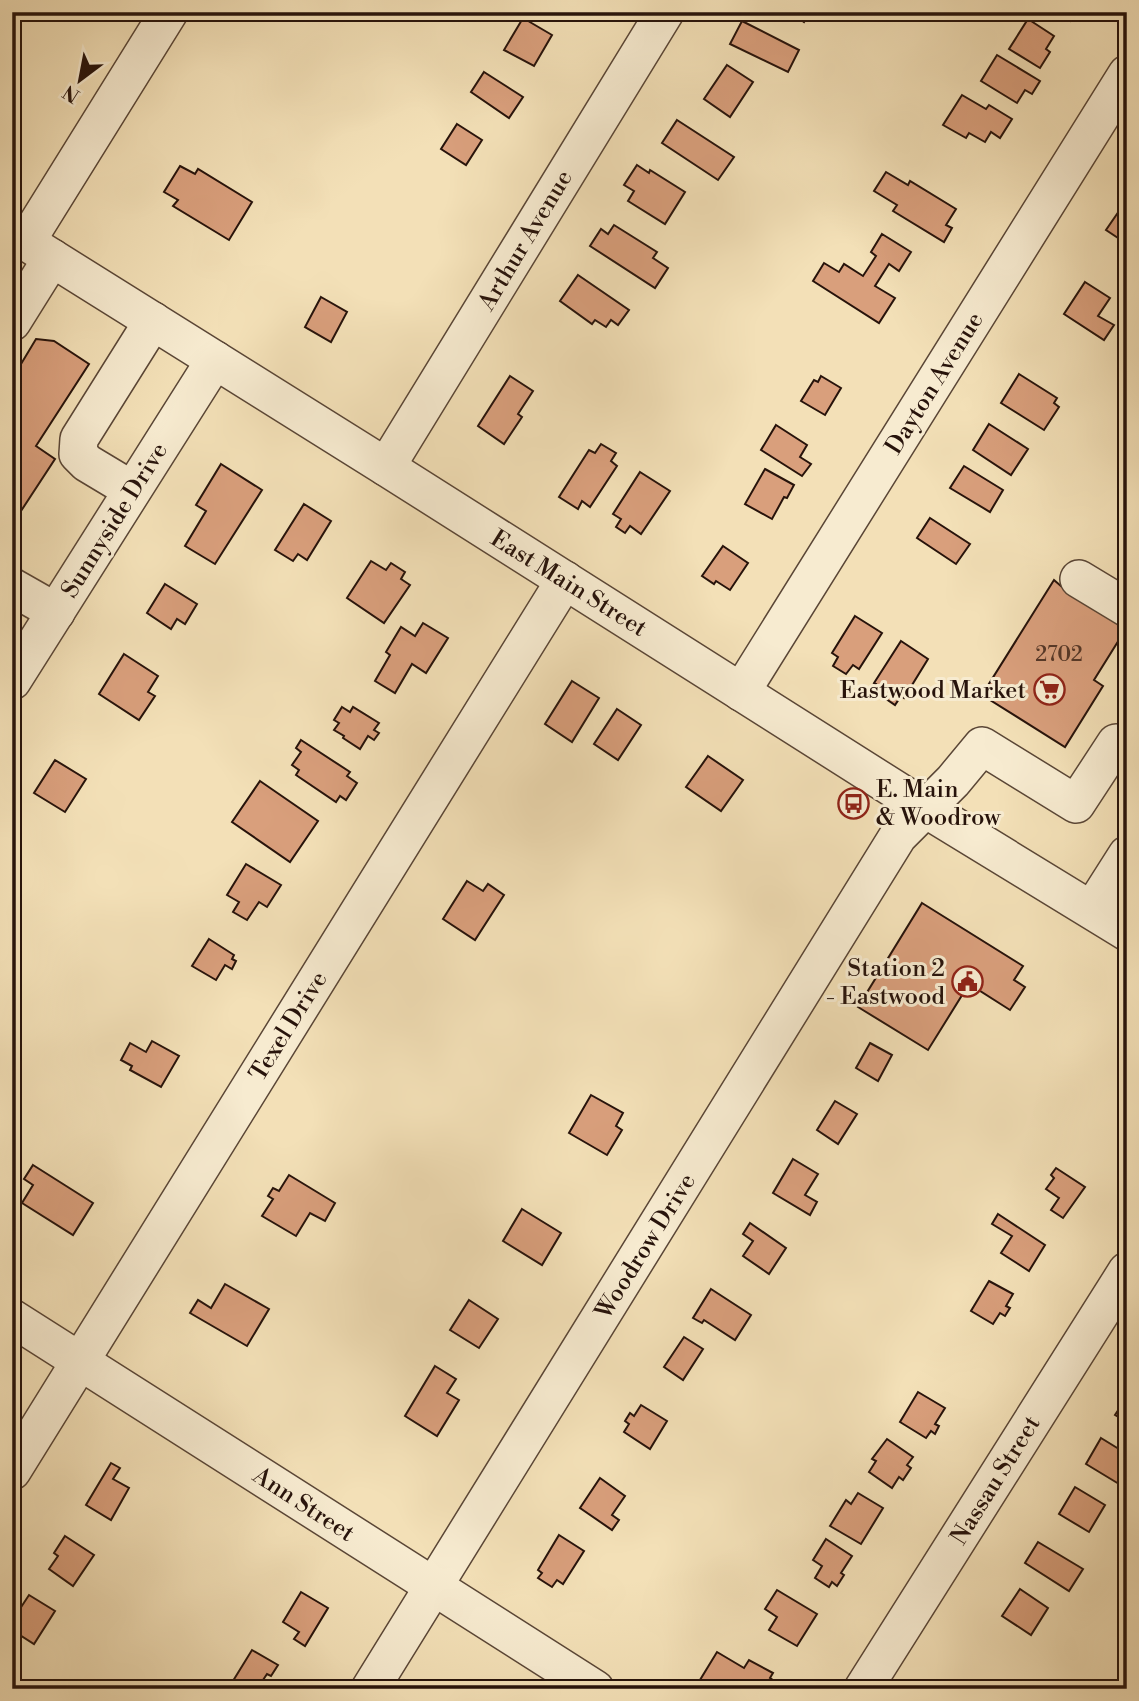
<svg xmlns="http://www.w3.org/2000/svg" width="1139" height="1701" font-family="'Libre Bodoni',serif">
<rect width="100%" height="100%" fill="#f3e0b7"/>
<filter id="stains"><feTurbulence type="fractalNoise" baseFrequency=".00286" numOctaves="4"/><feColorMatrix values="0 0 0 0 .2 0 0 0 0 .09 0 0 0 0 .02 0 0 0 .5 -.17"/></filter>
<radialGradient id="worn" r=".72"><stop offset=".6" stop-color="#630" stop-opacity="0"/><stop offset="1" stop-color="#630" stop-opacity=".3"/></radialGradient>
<!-- building -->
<g fill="#d99f7c" stroke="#27130b" stroke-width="2">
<polygon points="790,12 810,12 804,22"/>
<polygon points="1054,12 1075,12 1070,21"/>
<polygon points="523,18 552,35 534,66 504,50"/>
<polygon points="1028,19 1054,36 1046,49 1050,52 1040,68 1009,49"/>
<polygon points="742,21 799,50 788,72 730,44"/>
<polygon points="997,55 1040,81 1032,94 1025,90 1017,103 981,81"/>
<polygon points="727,65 753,82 730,117 704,99"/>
<polygon points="484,72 523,97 509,118 471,92"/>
<polygon points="962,95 986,109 989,105 1012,119 1000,138 991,132 985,142 969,133 966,138 943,125"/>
<polygon points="677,120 734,157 718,180 662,143"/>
<polygon points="457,124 482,140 466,165 441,149"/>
<polygon points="637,165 649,173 650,170 685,192 665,224 628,201 634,191 624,185"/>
<polygon points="180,166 195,174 198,169 252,202 229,240 173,206 178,200 164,192"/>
<polygon points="886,172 908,185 910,181 956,209 946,225 952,228 944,242 893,211 897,205 874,191"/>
<polygon points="1119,211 1127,216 1127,244 1106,230"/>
<polygon points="614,225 657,252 653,258 668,268 655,288 590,246 601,229 608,234"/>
<polygon points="882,234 911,252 899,271 889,264 875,286 895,298 879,323 813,281 824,263 839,272 844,264 863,276 876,256 871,252"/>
<polygon points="578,275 629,310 618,325 611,320 606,327 595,320 592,324 560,301"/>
<polygon points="1085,282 1110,298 1098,316 1114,325 1104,340 1064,314"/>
<polygon points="321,297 347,312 331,342 305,327"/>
<polygon points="36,339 54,341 89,364 36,446 55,459 21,511 12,506 12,379"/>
<polygon points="1019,374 1057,398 1054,403 1059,407 1044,430 1001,403"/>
<polygon points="510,376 533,391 518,414 522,417 504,444 478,426"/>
<polygon points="821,376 841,388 825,415 801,401 814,380 818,382"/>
<polygon points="989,424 1028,449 1011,475 973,450"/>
<polygon points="776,425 807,445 800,457 811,464 802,476 761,450"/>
<polygon points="601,444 616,453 611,461 617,466 590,507 582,501 578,509 559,497 589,450 595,453"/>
<polygon points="221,464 262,490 215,564 185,546 206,511 196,505"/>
<polygon points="964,466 1003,490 990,512 950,488"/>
<polygon points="765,469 794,485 787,498 784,497 772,519 745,504"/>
<polygon points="640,472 670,491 641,534 630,526 625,533 616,527 621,519 613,514"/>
<polygon points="304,504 331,521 307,560 298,554 293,561 275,550"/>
<polygon points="930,518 970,544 956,564 917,538"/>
<polygon points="723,546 748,563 730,590 716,581 714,584 702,576"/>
<polygon points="371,561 386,570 391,563 405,572 401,579 410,585 384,623 347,598"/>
<polygon points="1054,580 1062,587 1127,627 1094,680 1103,686 1065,747 982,695"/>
<polygon points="165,584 197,604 185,624 177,619 171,629 147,613"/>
<polygon points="855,616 882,633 859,669 853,665 846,674 833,666 838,657 832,653"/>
<polygon points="423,623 448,638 426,673 412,664 395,693 375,681 390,655 386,652 401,627 415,636"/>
<polygon points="901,641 928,659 904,698 901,696 895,705 873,690 876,684 874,683"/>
<polygon points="124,654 158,676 148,692 155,696 139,720 99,694"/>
<polygon points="572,681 599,698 572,742 545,724"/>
<polygon points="342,707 350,712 353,707 379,723 374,730 379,733 374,740 368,736 360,749 343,738 344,736 334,730 339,723 334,720"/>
<polygon points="617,709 641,725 618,760 594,744"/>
<polygon points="301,740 350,772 347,776 357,783 346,800 340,796 336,802 296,775 299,770 292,765 301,752 296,748"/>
<polygon points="708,756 743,780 721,811 686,787"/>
<polygon points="55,760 86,779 65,812 34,793"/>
<polygon points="260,781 318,821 290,862 232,822"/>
<polygon points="246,864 281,885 267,907 259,902 247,920 233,912 239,902 227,895"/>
<polygon points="467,881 483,891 488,884 504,895 475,940 443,919"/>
<polygon points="922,903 1023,966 1014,980 1025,987 1010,1010 969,984 928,1050 858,1007"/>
<polygon points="209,939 234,955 232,959 236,961 232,969 225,965 216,980 192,966"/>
<polygon points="152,1041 179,1056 161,1087 130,1070 132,1066 121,1060 130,1043 146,1052"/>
<polygon points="870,1043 892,1055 878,1081 856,1068"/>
<polygon points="591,1095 623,1113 616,1126 622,1130 607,1155 569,1133"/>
<polygon points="835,1101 857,1114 838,1144 817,1130"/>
<polygon points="793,1159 818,1174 805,1195 817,1202 810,1215 773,1193"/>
<polygon points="33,1165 93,1203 73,1235 22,1203 33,1185 24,1179"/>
<polygon points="1056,1168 1085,1187 1063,1218 1051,1210 1059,1198 1046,1189 1054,1178 1051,1175"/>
<polygon points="289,1175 335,1203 325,1221 310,1213 296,1236 262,1216 273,1199 268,1196 273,1188 279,1191"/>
<polygon points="522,1209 561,1233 542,1265 503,1241"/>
<polygon points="998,1214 1045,1245 1029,1271 1001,1253 1012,1236 992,1224"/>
<polygon points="750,1223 786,1248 769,1274 743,1256 753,1241 743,1234"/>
<polygon points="989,1281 1013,1294 1006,1306 1010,1308 1005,1316 1000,1313 993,1324 971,1311"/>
<polygon points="225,1284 269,1309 247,1346 190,1313 198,1300 211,1308"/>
<polygon points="711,1289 751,1315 735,1340 704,1320 702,1323 693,1318"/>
<polygon points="469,1300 498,1319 479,1348 450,1330"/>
<polygon points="684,1337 703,1349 683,1380 664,1367"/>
<polygon points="435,1366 456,1379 447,1393 459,1400 437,1436 405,1416"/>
<polygon points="918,1392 945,1408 935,1424 939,1426 935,1434 931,1431 926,1438 900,1422"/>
<polygon points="1127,1397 1127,1422 1115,1415"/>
<polygon points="641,1405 667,1421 650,1449 624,1432 629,1424 625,1421 630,1413 634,1416"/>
<polygon points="1101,1438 1127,1454 1127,1471 1119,1484 1086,1464"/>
<polygon points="887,1439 913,1457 907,1465 911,1468 903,1480 899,1477 892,1488 869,1472 876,1461 872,1459"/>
<polygon points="111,1463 120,1468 113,1479 129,1488 111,1520 86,1505"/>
<polygon points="600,1478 625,1496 612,1515 619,1520 612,1530 580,1508"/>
<polygon points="1075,1487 1105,1505 1089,1532 1059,1514"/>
<polygon points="858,1493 883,1508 861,1544 830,1526 846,1500 851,1504"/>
<polygon points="559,1535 584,1551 563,1584 557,1580 552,1587 538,1578 542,1573 538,1570"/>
<polygon points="65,1536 94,1555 73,1586 49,1569 58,1556 54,1553"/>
<polygon points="826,1539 852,1556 841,1573 844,1575 837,1586 832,1582 829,1587 815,1578 822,1566 813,1560"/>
<polygon points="1038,1542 1083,1569 1069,1591 1025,1563"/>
<polygon points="1020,1589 1048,1608 1031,1635 1002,1616"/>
<polygon points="777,1590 817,1614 797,1646 769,1630 777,1617 765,1609"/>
<polygon points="301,1592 328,1608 305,1646 294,1639 299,1632 283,1622"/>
<polygon points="29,1595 55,1611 34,1644 12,1630 12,1621"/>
<polygon points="252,1650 278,1665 271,1676 267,1674 257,1689 228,1689"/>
<polygon points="717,1652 744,1668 749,1660 773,1673 770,1678 776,1682 772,1689 715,1689 700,1680"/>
</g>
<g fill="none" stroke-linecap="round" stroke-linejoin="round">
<defs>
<g id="minor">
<polyline points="12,233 386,467 926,809 1127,932"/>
<polyline points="26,242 169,12"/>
<polyline points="12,322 52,258"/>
<polyline points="386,467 665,12"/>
<polyline points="132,490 87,463 78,454 79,439 153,321"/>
<polyline points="1079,579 1127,608"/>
<polyline points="12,587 56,612"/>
<polyline points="12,681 215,360"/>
<polyline points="741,692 1127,74"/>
<polyline points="1092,910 1127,855"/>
<polyline points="12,1318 595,1689"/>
<polyline points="12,1471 565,580"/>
<polyline points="370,1689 898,836 953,781 982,746 1076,804 1116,743 1127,750"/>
<polyline points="863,1689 1127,1271"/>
</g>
</defs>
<!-- minor casing -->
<use href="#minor" stroke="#5a4636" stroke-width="40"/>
<!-- minor -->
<use href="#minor" stroke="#f7ebd0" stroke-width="37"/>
</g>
<!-- icons -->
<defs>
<symbol id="supermarket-ring" viewBox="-11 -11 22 22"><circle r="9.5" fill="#f7ebd0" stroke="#8f2418" stroke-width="1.5"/><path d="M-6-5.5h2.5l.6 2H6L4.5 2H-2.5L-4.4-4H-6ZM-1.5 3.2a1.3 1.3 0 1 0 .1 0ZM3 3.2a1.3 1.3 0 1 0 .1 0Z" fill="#8f2418"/></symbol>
<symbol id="bus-ring" viewBox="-11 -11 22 22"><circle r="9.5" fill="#f7ebd0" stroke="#8f2418" stroke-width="1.5"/><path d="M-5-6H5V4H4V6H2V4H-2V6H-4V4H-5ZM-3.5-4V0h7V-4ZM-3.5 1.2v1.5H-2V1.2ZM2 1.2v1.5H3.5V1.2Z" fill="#8f2418"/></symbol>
<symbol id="civic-ring" viewBox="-11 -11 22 22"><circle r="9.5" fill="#f7ebd0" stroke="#8f2418" stroke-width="1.5"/><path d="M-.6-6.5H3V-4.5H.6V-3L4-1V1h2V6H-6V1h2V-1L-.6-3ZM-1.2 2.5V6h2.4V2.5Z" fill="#8f2418"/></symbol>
</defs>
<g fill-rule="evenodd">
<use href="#supermarket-ring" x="1032" y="672" width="35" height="35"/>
<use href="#bus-ring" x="836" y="786" width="35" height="35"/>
<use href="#civic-ring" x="950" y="964" width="35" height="35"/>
</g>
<g text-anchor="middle" stroke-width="6" stroke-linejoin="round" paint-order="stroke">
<!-- number labels -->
<g font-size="21" fill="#543627">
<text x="1059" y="661">2702</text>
</g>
<!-- street labels -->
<g font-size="24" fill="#27130b" stroke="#f7ebd0">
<text transform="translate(525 240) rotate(-59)" y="8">Arthur Avenue</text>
<text transform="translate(934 383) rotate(-58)" y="8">Dayton Avenue</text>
<text transform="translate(114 520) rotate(-58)" y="8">Sunnyside Drive</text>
<text transform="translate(569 583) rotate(32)" y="8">East Main Street</text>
<text transform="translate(288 1026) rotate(-58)" y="8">Texel Drive</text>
<text transform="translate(645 1246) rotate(-58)" y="8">Woodrow Drive</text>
<text transform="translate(995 1480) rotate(-58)" y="8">Nassau Street</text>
<text transform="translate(304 1504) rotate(33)" y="8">Ann Street</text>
</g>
<!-- poi labels -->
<g font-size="24" fill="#27130b" stroke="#f7ebd0" text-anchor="end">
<text x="1026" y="698">Eastwood Market</text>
<text x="876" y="797" text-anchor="start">E. Main<tspan x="876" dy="28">&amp; Woodrow</tspan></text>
<text x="945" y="976">Station 2<tspan x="945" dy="28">- Eastwood</tspan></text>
</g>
</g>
<!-- margin -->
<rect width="1139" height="1701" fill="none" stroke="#f3e0b7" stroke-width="42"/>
<rect x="14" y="14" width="1111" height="1673" fill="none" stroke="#27130b" stroke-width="3.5"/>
<rect x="21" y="21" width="1097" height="1659" fill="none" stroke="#27130b" stroke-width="2"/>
<!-- north arrow -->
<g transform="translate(80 80) rotate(212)" stroke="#f7ebd0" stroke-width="5" paint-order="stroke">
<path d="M0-5L12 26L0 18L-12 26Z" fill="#27130b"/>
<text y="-10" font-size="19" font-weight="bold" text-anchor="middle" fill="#27130b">N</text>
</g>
<rect width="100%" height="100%" filter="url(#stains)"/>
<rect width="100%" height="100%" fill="url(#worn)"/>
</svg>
